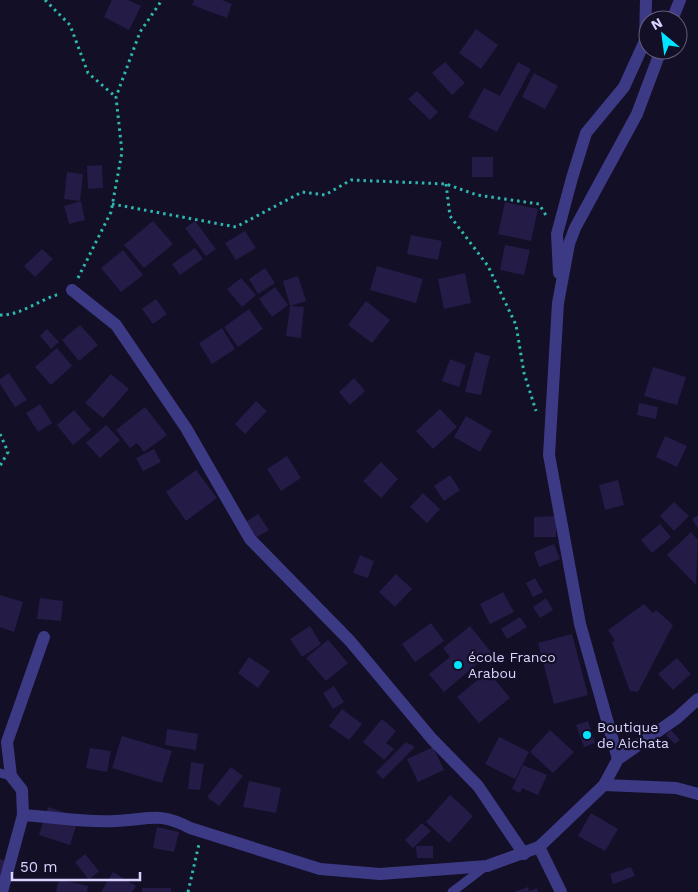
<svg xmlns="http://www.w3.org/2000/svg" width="698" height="892" font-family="'Work Sans',sans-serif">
<rect width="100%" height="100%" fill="#130f26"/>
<!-- building -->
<g fill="#241b47">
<polygon points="112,0 128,0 141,6 129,30 104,17"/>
<polygon points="194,0 222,0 232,4 227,18 192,5"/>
<polygon points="476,29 498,45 481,69 459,53"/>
<polygon points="445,62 465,83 452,95 432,73"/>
<polygon points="518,62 531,69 497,132 468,117 484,88 500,96"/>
<polygon points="534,73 558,86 545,109 522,97"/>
<polygon points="417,91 438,112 430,120 408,99"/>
<rect x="472" y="157" width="21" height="20"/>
<polygon points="102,165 103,188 88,189 87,166"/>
<polygon points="67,172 83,174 80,201 64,199"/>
<polygon points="81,201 85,220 69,224 64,206"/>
<polygon points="505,202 538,209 531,241 498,234"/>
<polygon points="153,221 173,244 144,268 124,245"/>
<polygon points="195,221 216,249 206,256 185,228"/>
<polygon points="245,231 256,248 236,260 225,243"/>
<polygon points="411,235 442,241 438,260 407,254"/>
<polygon points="505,245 530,250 524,275 500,270"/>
<polygon points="195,248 203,259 180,275 172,264"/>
<polygon points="42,249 53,259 35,277 24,266"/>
<polygon points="123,250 143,275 121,292 101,268"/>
<polygon points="377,266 423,279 416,303 370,290"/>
<polygon points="265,268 275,283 258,294 249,279"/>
<polygon points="465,273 471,303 444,309 438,279"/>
<polygon points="298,276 306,301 290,306 283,281"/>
<polygon points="241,278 256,295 242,307 227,289"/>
<polygon points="275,287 288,305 272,317 259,299"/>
<polygon points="156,299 167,314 153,324 142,309"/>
<polygon points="366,301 390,320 372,343 348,325"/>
<polygon points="290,306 304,307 301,338 286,336"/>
<polygon points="249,309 263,329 238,347 224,327"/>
<polygon points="80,325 98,345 79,361 62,340"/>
<polygon points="222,328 235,349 212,364 199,343"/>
<polygon points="47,329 59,342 51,349 40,336"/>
<polygon points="57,348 72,366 51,385 35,367"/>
<polygon points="475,352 490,356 481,395 465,392"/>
<polygon points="450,359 466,365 459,387 442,381"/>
<polygon points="653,367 686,377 677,405 644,396"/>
<polygon points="9,373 27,400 15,407 0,384 0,379"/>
<polygon points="111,374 129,389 103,418 85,403"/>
<polygon points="354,378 365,391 350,405 339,392"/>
<polygon points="256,401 267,411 245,434 235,424"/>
<polygon points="639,403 658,407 656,419 637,415"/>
<polygon points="40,404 52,423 38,432 26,413"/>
<polygon points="145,407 167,435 144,452 137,443 130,448 116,430"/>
<polygon points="440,409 457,427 433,449 416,431"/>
<polygon points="74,410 91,430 73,445 57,425"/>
<polygon points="466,416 492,431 480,452 454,437"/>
<polygon points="106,425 120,440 100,458 86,443"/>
<polygon points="665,436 687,446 677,467 656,457"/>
<polygon points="154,449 161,462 143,471 136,458"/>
<polygon points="287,456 301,478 281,491 267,469"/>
<polygon points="381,462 398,479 381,498 363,481"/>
<polygon points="196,470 217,498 186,521 166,492"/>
<polygon points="450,475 460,490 444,501 434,486"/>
<polygon points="618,480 624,505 605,510 599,485"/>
<polygon points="423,493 440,509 427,523 410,507"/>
<polygon points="674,502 689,516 674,531 660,516"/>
<polygon points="258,514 269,530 252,540 242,524"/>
<polygon points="698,515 698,529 692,519"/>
<polygon points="556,516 556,537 534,537 534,517"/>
<polygon points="660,524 671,537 652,553 641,540"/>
<polygon points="691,532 698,540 696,585 667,555"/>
<polygon points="554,544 560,559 539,567 534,552"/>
<polygon points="360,555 374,561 368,578 353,573"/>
<polygon points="396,574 412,589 395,607 379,592"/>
<polygon points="535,578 543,592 533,597 526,583"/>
<polygon points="503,592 514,612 490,624 480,604"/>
<polygon points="0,595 23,602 14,632 0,627"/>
<polygon points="40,598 63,601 61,621 37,619"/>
<polygon points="546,598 553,610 540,618 533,607"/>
<polygon points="644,604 653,613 656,610 673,625 638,692 630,691 612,642 615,641 608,630"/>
<polygon points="520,617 527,627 507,639 501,629"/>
<polygon points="431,623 444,641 415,662 402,644"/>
<polygon points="310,626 321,644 302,657 290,639"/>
<polygon points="470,626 491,652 444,692 429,674 450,657 443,648"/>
<polygon points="572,634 588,695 554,704 538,643"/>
<polygon points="328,640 348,663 326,681 306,658"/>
<polygon points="249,657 270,671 258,688 238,673"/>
<polygon points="677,658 691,674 673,690 658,674"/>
<polygon points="488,671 510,698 479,723 457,697"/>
<polygon points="334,686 344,702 333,709 323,693"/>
<polygon points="342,709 362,724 349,740 329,726"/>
<polygon points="382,719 396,731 386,743 394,749 384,760 363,742"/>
<polygon points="588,721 595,743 584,747 576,725"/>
<polygon points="167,729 198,734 196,750 165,745"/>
<polygon points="550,730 574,752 553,773 530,752"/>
<polygon points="671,730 680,740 675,744 666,735"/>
<polygon points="122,736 172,751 162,783 112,768"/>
<polygon points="499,737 529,752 515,779 485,764"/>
<polygon points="406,742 415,747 383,779 376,772"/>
<polygon points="433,747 444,770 418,782 407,759"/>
<polygon points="90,748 111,751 107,772 86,768"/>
<polygon points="191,762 204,764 200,790 188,789"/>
<polygon points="523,765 547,775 538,795 522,788 520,793 512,789"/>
<polygon points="231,767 243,776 219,806 207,797"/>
<polygon points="249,781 281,788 276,813 243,807"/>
<polygon points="450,795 473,816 449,843 426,822"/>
<polygon points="48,807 79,817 70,845 39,835"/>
<polygon points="591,813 618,829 605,851 578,836"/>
<polygon points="422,823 431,831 413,848 405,840"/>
<polygon points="157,827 179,832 174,852 153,848"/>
<polygon points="416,846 433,846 433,858 417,858"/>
<polygon points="85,854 99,871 89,880 75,862"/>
<polygon points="0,859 6,861 0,878"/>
<polygon points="631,867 635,876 613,884 610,874"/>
<polygon points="113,872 136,886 132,892 101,892"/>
<polygon points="59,879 88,886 87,892 56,892"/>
<polygon points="528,887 529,891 537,888 538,892 514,892"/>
<rect x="142" y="888" width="29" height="4"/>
</g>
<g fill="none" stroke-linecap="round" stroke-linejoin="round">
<!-- path -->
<g stroke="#2fb8b0" stroke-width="3" stroke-dasharray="2.5 4" stroke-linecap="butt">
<polyline points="45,0 70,25 88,73 116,97"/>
<polyline points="446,184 450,216 488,266 516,325 524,373 536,411"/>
<polyline points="112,204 236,227 302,192 325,195 351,180 446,184 477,195 539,204 547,217"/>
<polyline points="78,278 111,212 122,152 116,97 140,32 162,0"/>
<path d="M0 315C20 316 40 299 60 294"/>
<polyline points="0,434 8,452 0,466"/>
<polyline points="188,892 199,844"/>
</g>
<!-- lane -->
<g stroke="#3d3a85" stroke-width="9">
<polyline points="0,773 11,776"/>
<polyline points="452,892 486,866"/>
</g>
<!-- street -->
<g stroke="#3d3a85" stroke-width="12">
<polyline points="672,20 680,0"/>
<polyline points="559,273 557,234 572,178 586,133 624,87 645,41 646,0"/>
<polyline points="72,290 116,325 186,428 250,539 350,641 432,739 478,786 524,854"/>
<polyline points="618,759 580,624 549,455 558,303 569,244 575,228 637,114 661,50"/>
<polyline points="604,785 676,788 698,794"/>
<path d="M23 815C53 817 85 823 115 821 149 820 158 811 190 828L320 869 380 874 487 866 539 847 604 785 618 759 677 718 698 699"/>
<polyline points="539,847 561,892"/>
<polyline points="2,892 23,815 22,790 11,776 7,742 44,637"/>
</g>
</g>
<!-- markers -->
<g fill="#00e5ff" stroke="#130f26" stroke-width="2">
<circle cx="458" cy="665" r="5"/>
<circle cx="587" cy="735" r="5"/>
</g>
<g text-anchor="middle" stroke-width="4.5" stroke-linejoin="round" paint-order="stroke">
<!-- poi labels -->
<g font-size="14" fill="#d9d4ff" stroke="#130f26" text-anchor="start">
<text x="468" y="662">école Franco<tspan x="468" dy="16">Arabou</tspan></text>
<text x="597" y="732">Boutique<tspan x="597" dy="16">de Aichata</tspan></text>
</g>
</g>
<!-- north arrow -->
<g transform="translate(663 35) rotate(331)"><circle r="24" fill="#130f26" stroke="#625e7d"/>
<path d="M0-4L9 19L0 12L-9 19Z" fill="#00e5ff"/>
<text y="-8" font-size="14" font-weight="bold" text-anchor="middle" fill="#d9d4ff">N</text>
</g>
<!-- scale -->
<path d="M12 872v8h128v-8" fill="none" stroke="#d9d4ff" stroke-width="2.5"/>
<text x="20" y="872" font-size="15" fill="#d9d4ff" stroke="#130f26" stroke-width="4" paint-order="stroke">50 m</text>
</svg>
